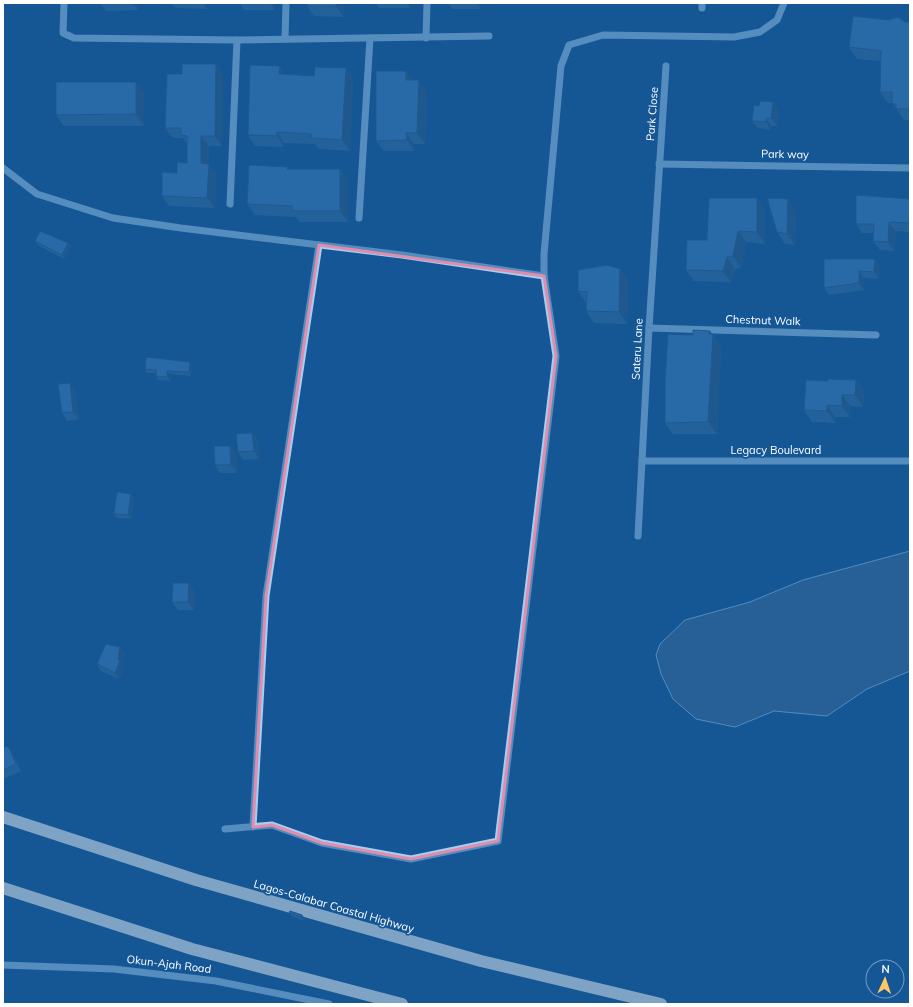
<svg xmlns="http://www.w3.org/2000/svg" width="913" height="1007" font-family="Mulish,sans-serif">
<rect width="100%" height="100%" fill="#155796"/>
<!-- water -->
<polygon fill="#3b6b98" stroke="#97caf5" points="910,551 910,671 867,689 827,716 774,711 735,727 696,719 673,699 661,674 656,655 660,644 685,620 750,602 803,580"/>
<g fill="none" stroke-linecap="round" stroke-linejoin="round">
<!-- minor -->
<g stroke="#a5cef2" stroke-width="7">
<polyline points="64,3 63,33 74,38 237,40 489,36"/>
<polyline points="702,8 702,3"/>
<polyline points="426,38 427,3"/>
<polyline points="285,39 286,3"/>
<polyline points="659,164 910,168"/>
<polyline points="3,168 37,194 113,218 181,228 402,255 544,276"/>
<polyline points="230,204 237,40"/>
<polyline points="359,218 370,38"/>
<polyline points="649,328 876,335"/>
<polyline points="642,461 910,461"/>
<polyline points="638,536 649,328 666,66"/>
<polyline points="253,827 266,596 319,245"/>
<polyline points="225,829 272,825 322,843 411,859 498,841 556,356 544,276 544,254 561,66 569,45 603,35 734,37 760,32 777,20 784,3"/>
<polyline points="3,965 114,969 216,981 329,1004"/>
</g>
<!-- highway -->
<g stroke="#fff" stroke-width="12">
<polyline points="3,817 196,880 481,961 661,1004"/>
<polyline points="3,888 192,949 402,1004"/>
</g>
</g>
<!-- wall -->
<g fill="#346ea3">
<polygon points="91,3 138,3 138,10 106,11 101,4 91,4"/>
<polygon points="171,3 207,3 207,9 175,8"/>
<polygon points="240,3 274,3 274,10 244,10"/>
<polygon points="307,3 344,3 343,17 314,16 307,6"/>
<polygon points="376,3 410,3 410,8 379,8"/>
<polygon points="448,3 481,3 481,9 452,9"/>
<polygon points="905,22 910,22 910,120 904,120 892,103 888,103 880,92 881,61 857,59 849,47"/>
<polygon points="406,71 413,80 426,91 425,144 414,144 414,151 384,151 376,141"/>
<polygon points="285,74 353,79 350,151 319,149 315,144 284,143 284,147 255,146 248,135"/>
<polygon points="223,75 222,146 209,146 208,164 216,174 215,208 169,206 162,196 177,173 187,163 187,144 183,138 173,138 165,128"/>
<polygon points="144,93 144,126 64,126 56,115"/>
<polygon points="773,102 778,110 777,126 771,126 771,130 758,128 752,121 759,106"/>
<polygon points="289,169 348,180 348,222 300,222 296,217 255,215 247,204"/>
<polygon points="910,199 910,232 897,231 896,232 894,251 880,250 873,241 874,233 862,233 856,224"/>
<polygon points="765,210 765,244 746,242 741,268 735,269 731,282 694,281 686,270 707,240"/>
<polygon points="796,210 795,245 785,244 777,232"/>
<polygon points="35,241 68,243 71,246 64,259 38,245"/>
<polygon points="875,259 880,267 879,279 864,278 864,290 829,295 824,288"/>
<polygon points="620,269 628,281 627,324 594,323 586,311 587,303 586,303 578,291"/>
<polygon points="710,331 721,346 717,434 673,434 665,423 693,335"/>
<polygon points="192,366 191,376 170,374 170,381 158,380 156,376 156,373 147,373 145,369"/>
<polygon points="856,380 864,392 863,407 850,406 850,417 835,417 835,423 812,422 804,410"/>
<polygon points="70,383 75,391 79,419 67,421 62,413"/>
<polygon points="252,433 258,441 259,459 243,460 238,452"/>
<polygon points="236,453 237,473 220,473 215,465"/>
<polygon points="134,498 131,519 117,518 114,514"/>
<polygon points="189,583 194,591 194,610 178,610 172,602"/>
<polygon points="125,653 122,665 124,668 119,679 101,671 97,664"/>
<polygon points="8,746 12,752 21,771 3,779 3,748"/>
<polygon points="289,912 302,915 305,919 304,921 292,916"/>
</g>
<!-- shaded-wall -->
<g fill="#2b5a84">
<polygon points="132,3 138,3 138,10"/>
<polygon points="203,3 207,3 207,9"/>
<polygon points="270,3 274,3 274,10"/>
<polygon points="336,3 344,3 343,17 336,6"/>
<polygon points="407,3 410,3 410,8"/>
<polygon points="477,3 481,3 481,9"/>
<polygon points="216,64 223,75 222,146 215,136"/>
<polygon points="280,66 287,77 279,74"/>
<polygon points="346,68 353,79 350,151 342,140"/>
<polygon points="406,71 414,82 406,80"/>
<polygon points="419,80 426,91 425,144 417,133"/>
<polygon points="136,82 144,93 144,126 136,114"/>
<polygon points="773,102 778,110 777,126 771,118"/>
<polygon points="766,118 771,126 771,130 766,122"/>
<polygon points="277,132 284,143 284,147 277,136"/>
<polygon points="406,133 414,144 414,151 407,140"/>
<polygon points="201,136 209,146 208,174 201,163"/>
<polygon points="209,164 216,174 215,208 207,198"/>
<polygon points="340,169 348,180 348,222 340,211"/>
<polygon points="757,198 765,210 765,244 757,232"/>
<polygon points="788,199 796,210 795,245 787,234"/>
<polygon points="889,223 896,232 894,251 888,242"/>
<polygon points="738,231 746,242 741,268 733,256"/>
<polygon points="68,243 71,246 64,259 62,255"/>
<polygon points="727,257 735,269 731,282 723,271"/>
<polygon points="875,259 880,267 879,279 874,272"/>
<polygon points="620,269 628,281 627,324 619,312"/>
<polygon points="859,271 864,278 864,290 859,283"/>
<polygon points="710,331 721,346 717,434 708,422"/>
<polygon points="190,362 192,366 191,376 189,372"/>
<polygon points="167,371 170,374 170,381 167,377"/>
<polygon points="856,380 864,392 863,407 855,395"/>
<polygon points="70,383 75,391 79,419 73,412"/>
<polygon points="842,395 850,406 850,417 842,406"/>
<polygon points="827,405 835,417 835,423 827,411"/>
<polygon points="252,433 258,441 259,459 254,451"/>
<polygon points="230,446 236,453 237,473 231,465"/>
<polygon points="131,494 134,498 131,519 128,515"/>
<polygon points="189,583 194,591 194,610 188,602"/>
<polygon points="120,647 125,653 122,665 124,668 119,679 115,673"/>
<polygon points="8,746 12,752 21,771 16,764"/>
<polygon points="302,915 305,919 304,921 301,917"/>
</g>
<!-- building -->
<g fill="#3d80bd" stroke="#2b5a84">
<rect x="307" y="3" width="29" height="3"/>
<polygon points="853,16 889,20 898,17 905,22 910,22 910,109 896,109 896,104 892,104 892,92 880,92 881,51 849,47"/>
<polygon points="182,64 216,64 215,136 201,136 201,163 209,164 207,198 162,196 162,172 177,173 177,162 187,163 187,136 181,135 181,128 165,128 167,74 182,74"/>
<polygon points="250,65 280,66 279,74 314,76 315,67 346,68 342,140 311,138 311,134 277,132 277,136 248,135"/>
<polygon points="376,71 406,71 406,80 419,80 417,133 406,133 407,140 376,141"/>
<polygon points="56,82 136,82 136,114 56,115"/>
<polygon points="760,101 773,102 771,118 766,118 766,122 752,121 754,105 759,106"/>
<polygon points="249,165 288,167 287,169 340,169 340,211 292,211 292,206 247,204"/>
<polygon points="856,195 910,199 910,223 891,222 889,223 888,242 873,241 874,224 856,224"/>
<polygon points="709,198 757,198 757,232 738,231 733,256 727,257 723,271 686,270 687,240 707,240"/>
<polygon points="767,198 788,199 787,234 777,232"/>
<polygon points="40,231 68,243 62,255 35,241"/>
<polygon points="824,259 875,259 874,272 859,271 859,283 824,288"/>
<polygon points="607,265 620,269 619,312 586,311 587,292 578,291 578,270"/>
<polygon points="693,330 710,331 710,334 713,334 708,422 665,423 665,381 668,334 693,335"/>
<polygon points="146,357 190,362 189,372 167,371 167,377 156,376 156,370 145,369"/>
<polygon points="828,379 856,380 855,395 842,395 842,406 827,405 827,411 804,410 806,380 828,381"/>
<polygon points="70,383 73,412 62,413 58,384"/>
<polygon points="252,433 254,451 238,452 236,434"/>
<polygon points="214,446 230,446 231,465 215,465"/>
<polygon points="117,492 131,494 128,515 114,514"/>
<polygon points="173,583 189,583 188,602 172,602"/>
<polygon points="106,644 120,647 118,660 120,661 115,673 97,664"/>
<polygon points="8,746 16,764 3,770 3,748"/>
<polygon points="290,911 302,915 301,917 289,912"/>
</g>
<!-- marked area -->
<path d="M0 0H913V1007H0ZM319 245 544 276 556 356 498 841 411 859 322 843 272 825 253 827 266 596Z" fill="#155796" fill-opacity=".55" fill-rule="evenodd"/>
<path fill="none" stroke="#e08cad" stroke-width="3" stroke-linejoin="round" d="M319 245 544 276 556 356 498 841 411 859 322 843 272 825 253 827 266 596Z"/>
<g text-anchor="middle" stroke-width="3.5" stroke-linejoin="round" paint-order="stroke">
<!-- street labels -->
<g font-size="11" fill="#fff" stroke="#155796">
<text transform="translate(652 114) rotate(-86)" y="4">Park Close</text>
<text transform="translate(785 154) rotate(1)" y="4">Park way</text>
<text transform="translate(763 320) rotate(2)" y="4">Chestnut Walk</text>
<text transform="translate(637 349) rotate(-87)" y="4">Sateru Lane</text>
<text x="776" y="454">Legacy Boulevard</text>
<text transform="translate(334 906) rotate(16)" y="4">Lagos-Calabar Coastal Highway</text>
<text transform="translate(169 964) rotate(7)" y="4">Okun-Ajah Road</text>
</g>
</g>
<!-- border -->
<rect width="913" height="1007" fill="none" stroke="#ffffff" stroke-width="8"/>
<!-- north arrow -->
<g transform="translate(885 979) rotate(3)"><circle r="19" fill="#155796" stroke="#739ac0"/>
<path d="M0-3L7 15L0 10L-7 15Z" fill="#ffc766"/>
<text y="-6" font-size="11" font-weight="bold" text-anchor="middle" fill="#ffffff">N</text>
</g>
</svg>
